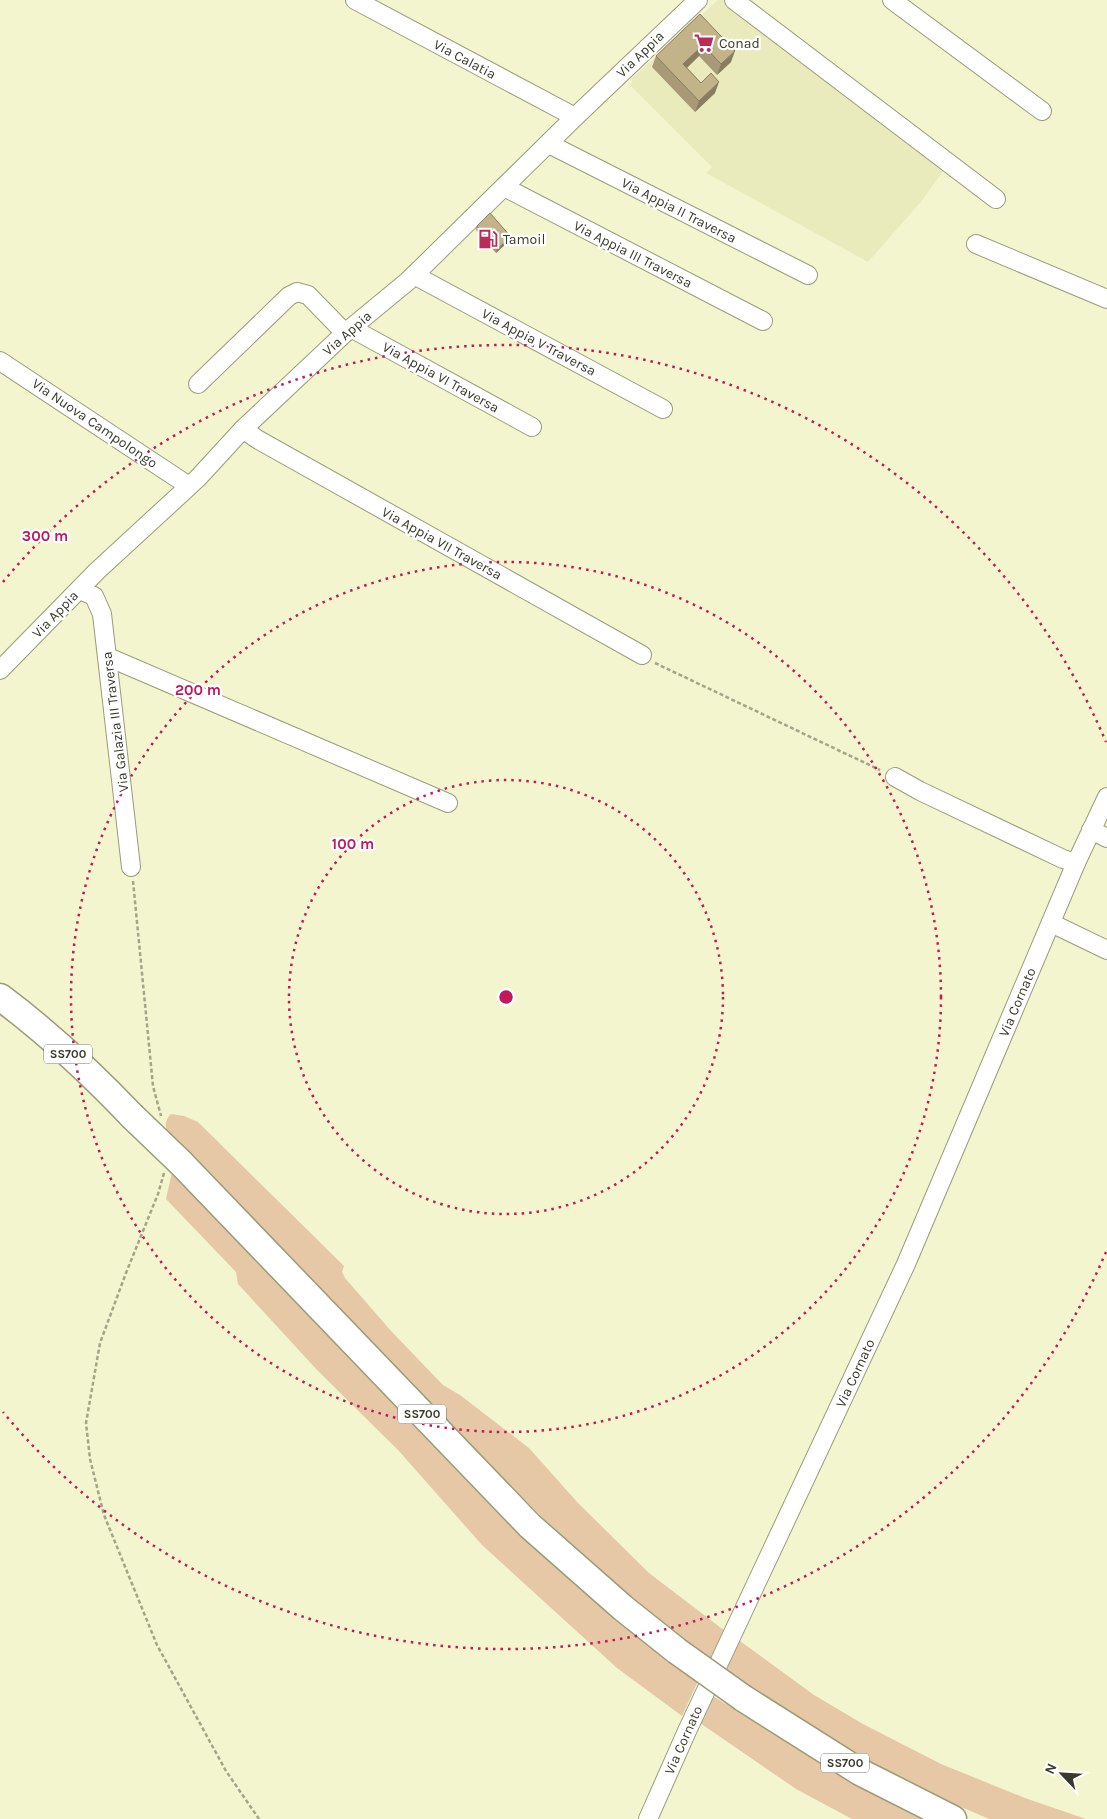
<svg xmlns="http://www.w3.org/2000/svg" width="1107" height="1819" font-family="Karla,sans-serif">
<rect width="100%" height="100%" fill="#f3f5cf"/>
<!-- built -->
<polygon fill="#e9ebbd" points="718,0 727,0 944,170 920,203 868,262 706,173 712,167 631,86 632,78"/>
<!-- green -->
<g fill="#e6c8a7">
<path d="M171 1114 184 1116 198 1122 344 1266 342 1272 345 1278 392 1332 443 1385 460 1395 529 1448 578 1503 649 1573 725 1631 710 1659 644 1610 544 1519 412 1387 168 1134C165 1126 164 1121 171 1114Z"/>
<polygon points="172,1172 698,1681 682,1716 617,1668 482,1545 398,1450 318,1371 238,1284 236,1272 166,1199"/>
<polygon points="740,1641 814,1695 863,1724 941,1764 1025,1798 1086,1819 989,1819 929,1793 864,1759 781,1710 725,1670"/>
<polygon points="713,1696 838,1774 930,1819 852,1819 796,1789 700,1723"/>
</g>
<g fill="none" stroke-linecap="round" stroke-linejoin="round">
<defs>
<g id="minor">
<polyline points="355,0 575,117"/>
<polyline points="734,0 996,199"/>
<polyline points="892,0 1042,111"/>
<polyline points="549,144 808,275"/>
<polyline points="504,187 763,321"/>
<polyline points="976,244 1107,299"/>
<polyline points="414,275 663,409"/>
<polyline points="351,328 532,427"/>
<polyline points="0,361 189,486"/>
<polyline points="198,384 289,296 297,292 308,295 345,333"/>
<polyline points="243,429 257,439 642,655"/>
<polyline points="79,590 94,596 102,614 131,867"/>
<polyline points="108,657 448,803"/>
<polyline points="0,670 97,571 198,478 243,429 345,333 408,281 575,117 698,0"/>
<polyline points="895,777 920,791 1063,859 1076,863"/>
<polyline points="1091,830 1107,838"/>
<polyline points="1051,923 1107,950"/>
<polyline points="648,1819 687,1731 906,1264 1076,863 1107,797"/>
</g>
<g id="highway">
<path d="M0 997C47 1032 91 1073 132 1116"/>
<polyline points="181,1163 530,1526 623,1608 677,1651"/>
<polyline points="743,1698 860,1772 953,1819"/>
</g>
</defs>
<!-- minor casing -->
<use href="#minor" stroke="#9a9c78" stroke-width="20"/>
<!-- highway casing -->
<use href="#highway" stroke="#9a9c78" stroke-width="29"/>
<!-- path -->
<g stroke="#a3a488" stroke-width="2.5" stroke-dasharray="4 2.5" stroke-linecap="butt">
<polyline points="655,663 880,770"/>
<polyline points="133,881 153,1086 161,1116"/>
<polyline points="164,1173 158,1194 126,1273 100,1343 86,1423 90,1459 104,1515 157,1645 226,1771 259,1819"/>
</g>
<!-- minor -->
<use href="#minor" stroke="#fff" stroke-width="18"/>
<!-- highway -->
<use href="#highway" stroke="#fff" stroke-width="26"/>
<defs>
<g id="highway-bridge">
<polyline points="132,1116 181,1163"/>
<polyline points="677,1651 743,1698"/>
</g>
</defs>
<!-- highway-bridge casing -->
<use href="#highway-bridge" stroke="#9a9c78" stroke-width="29" stroke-linecap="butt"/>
<!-- highway-bridge -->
<use href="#highway-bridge" stroke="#fff" stroke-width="26"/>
</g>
<!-- wall -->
<g fill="#a89a76">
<polygon points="700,14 731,62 717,75 699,56 687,68 701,83 715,93 695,112 652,67 656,56"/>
<polygon points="477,226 510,240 496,253 476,230"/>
</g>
<!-- shaded-wall -->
<g fill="#887d60">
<polygon points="703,45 699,56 679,75 683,64"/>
<polygon points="735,51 731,62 717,75 721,64"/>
<polygon points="719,82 715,93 695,112 699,101"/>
<polygon points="511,237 510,240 496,253 497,249"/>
</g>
<!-- building -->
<g fill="#c3b389" stroke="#887d60">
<polygon points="700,14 735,51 721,64 703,45 683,64 701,83 711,73 719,82 699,101 656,56"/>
<polygon points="490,213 511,237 497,249 477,226"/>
</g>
<!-- distance rings -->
<g fill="none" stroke="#c2185b" stroke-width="2.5" stroke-dasharray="2.5 5">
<circle cx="506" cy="997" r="217"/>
<circle cx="506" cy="997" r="435"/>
<path d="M1106 1252A652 652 0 0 1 3 1412M3 582A652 652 0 0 1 1106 742"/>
</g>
<!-- icons -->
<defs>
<symbol id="supermarket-bare" viewBox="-9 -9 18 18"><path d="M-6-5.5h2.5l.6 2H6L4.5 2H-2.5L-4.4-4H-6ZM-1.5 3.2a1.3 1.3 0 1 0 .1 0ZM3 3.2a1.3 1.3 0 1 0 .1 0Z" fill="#ba2b57" stroke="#fff" stroke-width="2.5" paint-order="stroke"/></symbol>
<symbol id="fuel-bare" viewBox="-9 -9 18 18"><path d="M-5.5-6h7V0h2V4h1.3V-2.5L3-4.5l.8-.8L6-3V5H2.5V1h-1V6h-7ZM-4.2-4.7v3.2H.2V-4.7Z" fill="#ba2b57" stroke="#fff" stroke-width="2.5" paint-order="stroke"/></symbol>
</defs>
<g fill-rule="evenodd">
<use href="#supermarket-bare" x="690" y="29" width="28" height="28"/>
<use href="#fuel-bare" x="474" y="225" width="28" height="28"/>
</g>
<g text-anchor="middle" stroke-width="4.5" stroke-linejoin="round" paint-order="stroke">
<!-- shield labels -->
<g fill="#fff" stroke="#74756b" stroke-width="1">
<rect x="44" y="1044.5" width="48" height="19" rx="4"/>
<rect x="398" y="1404.5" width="48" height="19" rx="4"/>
<rect x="821" y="1753.5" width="48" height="19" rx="4"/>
</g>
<g font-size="12" font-weight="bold" fill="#393a2b">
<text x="68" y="1058">SS700</text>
<text x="422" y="1418">SS700</text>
<text x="845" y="1767">SS700</text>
</g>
<!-- poi labels -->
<g font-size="14" fill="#393a2b" stroke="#fff" text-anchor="start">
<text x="719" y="48">Conad</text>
<text x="503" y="244">Tamoil</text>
</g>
<!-- street labels -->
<g font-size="14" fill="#393a2b" stroke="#fff">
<text transform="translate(640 54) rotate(-44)" y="5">Via Appia</text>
<text transform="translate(465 59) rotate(28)" y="5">Via Calatia</text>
<text transform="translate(679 210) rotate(27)" y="5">Via Appia II Traversa</text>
<text transform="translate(633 254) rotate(27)" y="5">Via Appia III Traversa</text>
<text transform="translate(347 333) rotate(-41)" y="5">Via Appia</text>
<text transform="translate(539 342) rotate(28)" y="5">Via Appia V Traversa</text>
<text transform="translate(441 377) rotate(29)" y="5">Via Appia VI Traversa</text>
<text transform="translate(95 423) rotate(34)" y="5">Via Nuova Campolongo</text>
<text transform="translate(442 543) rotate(29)" y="5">Via Appia VII Traversa</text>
<text transform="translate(55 614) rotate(-46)" y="5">Via Appia</text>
<text transform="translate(115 722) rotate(-97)" y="5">Via Galazia III Traversa</text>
<text transform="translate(1017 1002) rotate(-67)" y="5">Via Cornato</text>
<text transform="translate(855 1373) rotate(-65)" y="5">Via Cornato</text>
<text transform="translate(683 1740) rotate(-66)" y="5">Via Cornato</text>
</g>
</g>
<circle cx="506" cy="997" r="8" fill="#c2185b" stroke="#fff" stroke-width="2.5"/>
<g font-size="15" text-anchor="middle" font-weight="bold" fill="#c2185b" stroke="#fff" stroke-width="4.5" stroke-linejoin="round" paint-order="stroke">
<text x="45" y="541">300 m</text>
<text x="198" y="695">200 m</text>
<text x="353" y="849">100 m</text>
</g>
<!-- north arrow -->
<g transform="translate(1062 1774) rotate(295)" stroke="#ffffff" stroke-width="4" paint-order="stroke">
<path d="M0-4L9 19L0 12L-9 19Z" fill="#393a2b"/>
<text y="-8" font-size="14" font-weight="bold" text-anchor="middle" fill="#393a2b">N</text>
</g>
</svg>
